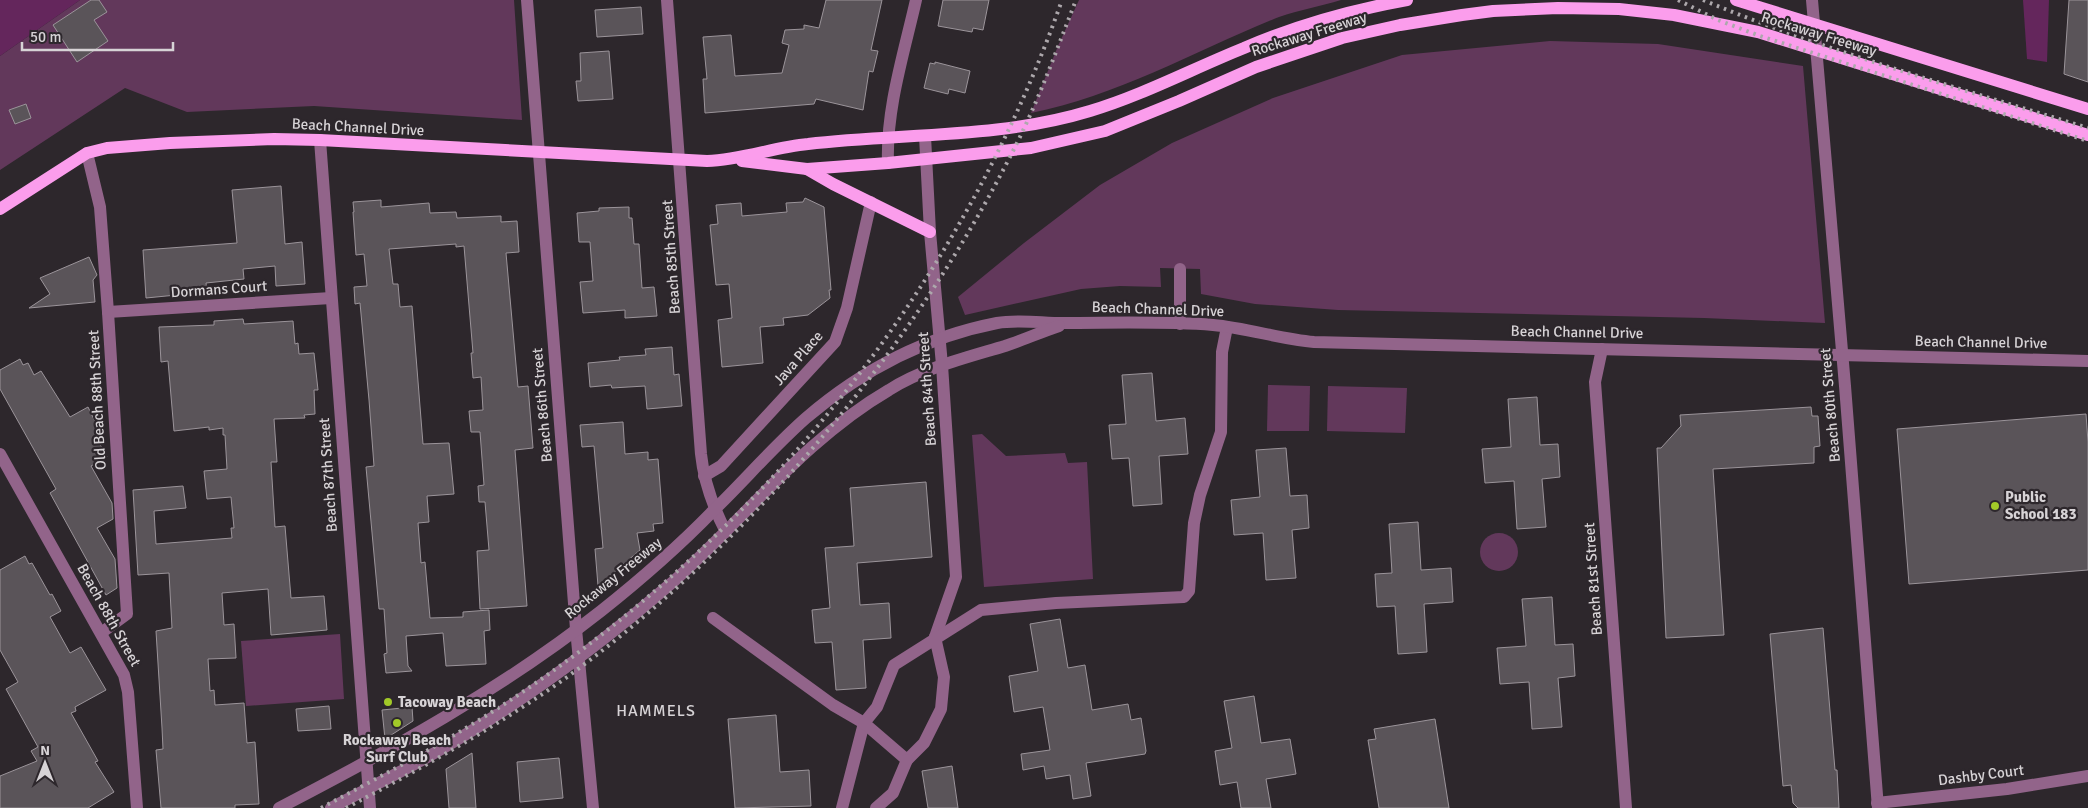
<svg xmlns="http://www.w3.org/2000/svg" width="2088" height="808" font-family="Signika,sans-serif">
<rect width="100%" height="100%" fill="#2d272c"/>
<!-- green -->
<g fill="#62385b">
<polygon points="80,0 514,0 522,120 314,106 187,112 125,88 0,170 0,56"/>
<path d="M1079 0H1341C1321 6 1299 10 1279 17 1197 50 1118 96 1031 113L1058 46Z"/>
<polygon points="1550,41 1658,44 1803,66 1825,323 1704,318 1338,310 1255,304 1201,294 1200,269 1160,268 1161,287 1120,286 1081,289 965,315 958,297 1024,243 1100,185 1172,143 1273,98 1402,55"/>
<polygon points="1268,385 1310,386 1309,431 1267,431"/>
<polygon points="1328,386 1407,388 1405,433 1327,431"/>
<polygon points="982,434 1006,456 1065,453 1068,463 1087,462 1093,579 984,587 972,435"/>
<circle cx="1499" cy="552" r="19"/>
<polygon points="340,634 344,699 246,706 241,641"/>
</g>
<!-- water -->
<g fill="#64265c">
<polygon points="0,0 80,0 0,56"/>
<polygon points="2023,0 2049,0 2047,62 2027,59"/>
</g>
<!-- building -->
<g fill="#5a5459" stroke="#9b949a">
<polygon points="91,0 99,0 107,12 94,20 108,41 77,62 53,25"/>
<polygon points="826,0 882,0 871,50 878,51 873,72 869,71 863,110 816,99 814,104 705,113 703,79 707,79 703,37 731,35 735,76 782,73 789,45 782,43 785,30 804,29 804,25 819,28"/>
<polygon points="943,0 989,0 983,30 973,28 972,32 938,26"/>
<polygon points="2069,0 2088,0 2088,82 2064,74"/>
<polygon points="641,7 643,34 597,37 595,10"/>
<polygon points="609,51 613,99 578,101 576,81 581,81 580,53"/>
<polygon points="935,62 970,71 965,93 949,89 948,94 924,88 930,63 935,64"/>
<polygon points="26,104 31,118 15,124 9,110"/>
<polygon points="281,186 285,244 302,242 305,284 276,286 275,266 243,269 244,279 206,283 207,292 146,298 143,250 237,243 232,190"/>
<polygon points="805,198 824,207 831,290 829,290 830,298 808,315 783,318 784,325 760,327 763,363 722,367 718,320 732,318 729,284 716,285 710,225 718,224 716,205 741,203 742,216 787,212 786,203 803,202"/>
<polygon points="381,200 381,207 429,203 430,213 456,212 457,218 501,216 501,222 517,221 519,252 506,253 518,387 528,386 533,448 515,450 527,606 480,609 477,551 489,550 485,502 479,502 478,486 484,485 480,432 471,432 469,411 483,410 481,377 473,378 471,353 473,353 464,246 456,247 456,244 389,249 393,284 398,284 400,307 412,306 423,444 449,443 454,494 427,496 429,522 418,523 421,563 425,562 430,618 463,617 463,612 489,610 490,630 484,631 486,664 446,666 443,633 406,636 408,666 412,671 386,673 384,654 387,653 384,609 379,609 366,467 374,466 369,400 360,303 355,304 354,287 367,286 364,254 356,255 353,212 354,212 353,202"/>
<polygon points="629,207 629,218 632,218 634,244 639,244 642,288 654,287 657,316 625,318 625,310 583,313 580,282 593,281 590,242 579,242 577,213 599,211 599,208"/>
<polygon points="89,257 97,275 93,280 95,302 29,308 50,294 40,278"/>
<polygon points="243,319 244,324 293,321 295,344 298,343 299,354 314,353 318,390 314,390 315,414 304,415 305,418 274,419 277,462 271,462 275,527 285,526 291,598 324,596 327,630 271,635 268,589 222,593 224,625 234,624 236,658 208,659 210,691 214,690 215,705 244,703 247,743 255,742 259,804 235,805 235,808 161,808 156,750 163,749 162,728 156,631 172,628 169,573 138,575 133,490 183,486 186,508 154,511 156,544 232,538 231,528 234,528 231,497 207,499 204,471 227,469 225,435 223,435 223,428 209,430 209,427 174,431 168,361 161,362 159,327 214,325 214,321"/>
<polygon points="672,347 674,375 679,374 682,406 647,409 645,386 612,388 611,385 590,387 588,363 620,360 619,357 646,355 645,349"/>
<polygon points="20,359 23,365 28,363 34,375 41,371 70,417 88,407 102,436 97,439 107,457 91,466 112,503 113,519 97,528 115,559 117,588 106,595 50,493 56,489 0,389 0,370"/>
<polygon points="1152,373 1156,421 1185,418 1188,454 1159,456 1162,504 1133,506 1129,458 1112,459 1109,425 1126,424 1122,375"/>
<polygon points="1537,397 1540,445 1558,444 1560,477 1542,479 1546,527 1517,529 1514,481 1485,483 1482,449 1511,447 1508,399"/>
<polygon points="1811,407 1812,416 1818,416 1820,446 1814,447 1814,463 1713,469 1724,635 1666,638 1657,448 1661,448 1681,426 1680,415"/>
<polygon points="2086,414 2088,442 2088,570 1909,584 1897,429"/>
<polygon points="623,422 625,454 648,452 648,460 658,459 663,523 653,524 654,531 637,533 640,550 598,586 595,549 603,548 594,446 582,447 580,425"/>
<polygon points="1286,448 1290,496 1307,495 1309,528 1292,530 1296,578 1266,580 1263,533 1234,535 1231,500 1260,497 1256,450"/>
<polygon points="926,482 932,557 857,563 860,605 889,603 891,638 863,640 866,688 836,690 832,642 815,643 812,610 830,608 825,548 854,546 850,488"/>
<polygon points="1418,522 1421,570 1451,568 1453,602 1424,604 1427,652 1398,654 1395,606 1377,607 1375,574 1392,573 1389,524"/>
<polygon points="25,556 29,564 32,563 50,595 52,594 61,611 50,617 70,653 81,647 106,690 75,707 76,711 71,713 98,761 95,762 114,792 88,808 0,808 0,776 37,761 31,751 38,747 6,689 18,682 0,650 0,570"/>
<polygon points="1552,597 1555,645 1573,644 1575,676 1558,678 1562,727 1532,729 1529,682 1500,684 1497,648 1526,646 1522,599"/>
<polygon points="1060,619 1068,668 1085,665 1092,710 1128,704 1131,720 1141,718 1146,751 1145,754 1086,763 1091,796 1073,799 1070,775 1046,779 1044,766 1023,770 1021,754 1050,750 1043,707 1014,712 1009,676 1038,671 1030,624"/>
<polygon points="1823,628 1835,770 1837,770 1839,808 1798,808 1793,803 1791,785 1783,786 1770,634"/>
<polygon points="1254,696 1261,743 1290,739 1296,774 1266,779 1271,808 1241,808 1237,782 1220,785 1215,751 1232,748 1224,701"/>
<polygon points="329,706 331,729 298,731 296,709"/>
<polygon points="412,707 413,721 385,739 382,710"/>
<polygon points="776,715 780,772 809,770 811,806 735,808 728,719"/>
<polygon points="1435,719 1449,808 1379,808 1368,740 1376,739 1374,729"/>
<polygon points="472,753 476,808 449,808 446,769"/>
<polygon points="559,758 563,798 520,802 517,762"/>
<polygon points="952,766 958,808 928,808 922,771"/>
</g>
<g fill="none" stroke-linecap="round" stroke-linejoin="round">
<!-- minor -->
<g stroke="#92648a" stroke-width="12">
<polyline points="527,0 576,629 593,808"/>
<path d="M667 0 701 454C704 483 713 507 726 532"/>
<polyline points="1812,0 1845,386 1878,808"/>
<polyline points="925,136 930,232 942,365 956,577 935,637"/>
<polyline points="320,140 370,808"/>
<polyline points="87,153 100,207 108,312 127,614 101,633"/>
<path d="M888 163C886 109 904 53 916 0"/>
<polyline points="1180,269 1180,324"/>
<polyline points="108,312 331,298"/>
<polyline points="1602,349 1595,382 1626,808"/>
<polyline points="0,454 124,675 128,692 137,808"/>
<polyline points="704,476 721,466 835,342 847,308 871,202"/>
<polyline points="713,618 833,705 864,723 842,808"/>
<polyline points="935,637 944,677 941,709 924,743 907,760 864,723 877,707 894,665 981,610 1056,603 1184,597 1189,591 1194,523 1200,495 1221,432 1222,352 1227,327"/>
<polyline points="1877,803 2007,789 2088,776"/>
<path d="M279 808C391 750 502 689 601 611 640 580 678 547 713 511 744 481 773 447 806 418 862 370 925 337 997 323 1018 319 1042 323 1063 323 1113 323 1163 321 1213 325 1247 328 1280 339 1314 342L2088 361"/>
<path d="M331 808C374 785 418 764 460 738 536 692 607 639 674 581 746 517 805 439 889 390 924 368 965 358 1005 346 1023 340 1041 332 1059 326"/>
<polyline points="876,808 893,793 907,760"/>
</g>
<!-- major -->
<g stroke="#fb9dec" stroke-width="12">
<polyline points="1736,0 2088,109"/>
<polyline points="742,161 807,169 888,163 1031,148 1105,131 1179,101 1256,67 1342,38 1400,25 1462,15 1493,11 1558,8 1619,9 1674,15 1758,32 2088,135"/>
<polyline points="807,169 833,184 930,232"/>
<path d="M0 209 87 153 107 148 170 143 274 139 320 140 707 161C742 160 774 147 808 144 902 133 998 139 1090 111 1143 95 1192 69 1244 48 1295 26 1352 10 1407 0"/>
</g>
<!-- rail -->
<g stroke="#ada8ac" stroke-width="4" stroke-dasharray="2.5 5" stroke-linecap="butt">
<polyline points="1678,0 1718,20 1760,36 2088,141"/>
<path d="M1703 0C1828 52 1959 88 2088 128"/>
<path d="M321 808C391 771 461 734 527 689 770 524 965 278 1062 0"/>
<path d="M346 808C420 769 494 728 563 680 630 632 691 577 749 518 856 407 947 283 1016 145 1039 99 1057 49 1076 0"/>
</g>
</g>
<!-- markers -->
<g fill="#a2c928" stroke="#2d272c" stroke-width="2">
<circle cx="1995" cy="506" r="5"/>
<circle cx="388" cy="702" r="5"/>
<circle cx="397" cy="723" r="5"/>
</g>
<g text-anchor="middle" stroke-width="4.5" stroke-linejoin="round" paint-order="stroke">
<!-- street labels -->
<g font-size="15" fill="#d7d3d6" stroke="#2d272c">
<text transform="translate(1309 34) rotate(-17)" y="5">Rockaway Freeway</text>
<text transform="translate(1819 34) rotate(17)" y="5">Rockaway Freeway</text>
<text transform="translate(358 127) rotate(3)" y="5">Beach Channel Drive</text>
<text transform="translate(671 257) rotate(-94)" y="5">Beach 85th Street</text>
<text transform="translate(219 289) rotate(-4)" y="5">Dormans Court</text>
<text transform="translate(1158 309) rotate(2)" y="5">Beach Channel Drive</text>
<text transform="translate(1577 332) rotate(1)" y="5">Beach Channel Drive</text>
<text transform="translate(1981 342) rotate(1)" y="5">Beach Channel Drive</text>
<text transform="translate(798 358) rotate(-49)" y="5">Java Place</text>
<text transform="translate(927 389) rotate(-94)" y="5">Beach 84th Street</text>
<text transform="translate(97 400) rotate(-93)" y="5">Old Beach 88th Street</text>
<text transform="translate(542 405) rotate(-95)" y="5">Beach 86th Street</text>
<text transform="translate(1830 405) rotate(-95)" y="5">Beach 80th Street</text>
<text transform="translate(328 475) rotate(-94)" y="5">Beach 87th Street</text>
<text transform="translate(613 578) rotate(-39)" y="5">Rockaway Freeway</text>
<text transform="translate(1593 579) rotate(-94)" y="5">Beach 81st Street</text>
<text transform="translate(109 615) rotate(61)" y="5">Beach 88th Street</text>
<text transform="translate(1981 775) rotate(-7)" y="5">Dashby Court</text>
</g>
<!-- poi labels -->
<g font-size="15" font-weight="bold" fill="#d7d3d6" stroke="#2d272c" text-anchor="start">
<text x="2005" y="502">Public<tspan x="2005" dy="17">School 183</tspan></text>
<text x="398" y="707">Tacoway Beach</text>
<text x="397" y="745" text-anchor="middle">Rockaway Beach<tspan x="397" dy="17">Surf Club</tspan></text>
</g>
<!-- neighbourhood labels -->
<g font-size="16" letter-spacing="1" fill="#d7d3d6" stroke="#2d272c">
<text x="656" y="716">HAMMELS</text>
</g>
</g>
<!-- north arrow -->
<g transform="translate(45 763)" stroke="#2d272c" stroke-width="4" paint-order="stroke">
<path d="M0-4L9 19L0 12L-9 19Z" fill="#d7d3d6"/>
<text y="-8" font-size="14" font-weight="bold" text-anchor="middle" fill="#d7d3d6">N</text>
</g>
<!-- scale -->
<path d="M22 42v8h151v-8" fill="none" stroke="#d7d3d6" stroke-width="2.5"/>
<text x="30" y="42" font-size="15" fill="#d7d3d6" stroke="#2d272c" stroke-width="4" paint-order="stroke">50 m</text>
</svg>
